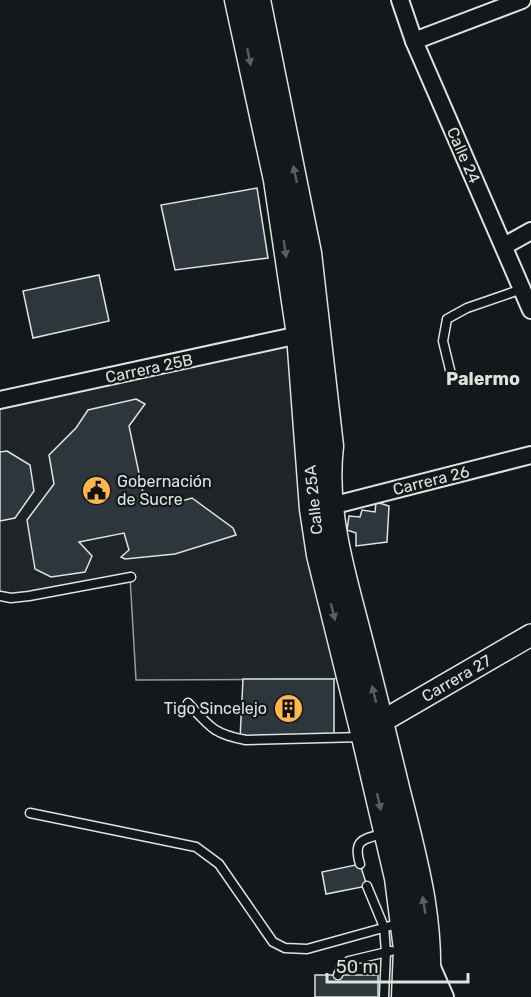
<svg xmlns="http://www.w3.org/2000/svg" width="531" height="997" font-family="Rubik,sans-serif">
<rect width="100%" height="100%" fill="#14181c"/>
<!-- green -->
<polygon fill="#202428" stroke="#939e99" stroke-width="1.5" points="299,335 348,673 334,679 136,680 130,577 29,596 0,596 0,400"/>
<!-- building -->
<g fill="#2c363c" stroke="#d8e6dc" stroke-width="1.5">
<polygon points="257,188 268,258 175,270 161,205"/>
<polygon points="99,275 109,321 33,338 23,291"/>
<polygon points="136,399 145,404 129,426 144,497 164,506 192,498 233,528 236,535 175,554 125,559 121,557 129,550 124,533 79,542 92,556 85,572 51,577 35,569 27,520 54,484 49,455 76,428 88,410"/>
<polygon points="7,451 30,465 34,491 15,518 0,521 0,452"/>
<polygon points="376,502 389,506 387,542 356,546 356,533 347,530 349,516 360,517 362,510 375,512"/>
<polygon points="243,679 334,679 334,737 240,739"/>
<polygon points="360,864 367,886 326,894 322,872"/>
<rect x="315" y="975" width="63" height="22"/>
</g>
<g fill="none" stroke-linecap="round" stroke-linejoin="round">
<defs>
<g id="service">
<polyline points="451,374 443,341 447,319 467,308 522,289"/>
<polyline points="0,596 11,598 29,596 131,577"/>
<path d="M188 703C209 726 213 734 246 740L362 737"/>
<polyline points="30,813 196,847 219,864 273,942 285,948 307,949 401,923"/>
<path d="M360 864C352 838 365 839 386 833"/>
<polyline points="367,886 384,927 386,952 384,997"/>
<polyline points="338,975 342,966 349,961 391,951"/>
</g>
<g id="minor">
<polyline points="400,0 414,41 531,310"/>
<polyline points="414,41 522,0"/>
<polyline points="504,246 531,231"/>
<polyline points="0,400 299,335"/>
<polyline points="331,506 531,455"/>
<polyline points="431,965 445,997"/>
</g>
<polyline id="tertiary" points="381,722 531,635"/>
<g id="secondary">
<polyline points="237,0 276,180 299,335 312,509 319,555 364,737 397,878 406,949 404,997"/>
<path d="M258 0 309 253 331 446C324 505 340 564 355 620 370 677 384 734 398 792 416 863 433 923 427 997"/>
</g>
</defs>
<!-- service casing -->
<use href="#service" stroke="#d8e6dc" stroke-width="11"/>
<!-- minor casing -->
<use href="#minor" stroke="#d8e6dc" stroke-width="20"/>
<!-- tertiary casing -->
<use href="#tertiary" stroke="#d8e6dc" stroke-width="24"/>
<!-- secondary casing -->
<use href="#secondary" stroke="#d8e6dc" stroke-width="27"/>
<!-- service -->
<use href="#service" stroke="#14181c" stroke-width="8"/>
<!-- minor -->
<use href="#minor" stroke="#14181c" stroke-width="16"/>
<!-- tertiary -->
<use href="#tertiary" stroke="#14181c" stroke-width="21"/>
<!-- secondary -->
<use href="#secondary" stroke="#14181c" stroke-width="24"/>
</g>
<!-- one-way arrows -->
<defs><path id="oneway-solid" d="M-6-.8H1V-3.2L6.5 0L1 3.2V.8H-6Z" transform="scale(1.5)"/></defs>
<g fill="#59605f">
<use href="#oneway-solid" transform="translate(249 57) rotate(78)"/>
<use href="#oneway-solid" transform="translate(295 174) rotate(-102)"/>
<use href="#oneway-solid" transform="translate(285 249) rotate(82)"/>
<use href="#oneway-solid" transform="translate(333 612) rotate(76)"/>
<use href="#oneway-solid" transform="translate(374 694) rotate(-104)"/>
<use href="#oneway-solid" transform="translate(379 802) rotate(77)"/>
<use href="#oneway-solid" transform="translate(424 905) rotate(-99)"/>
</g>
<!-- icons -->
<defs>
<symbol id="civic-disc" viewBox="-11 -11 22 22"><circle r="9.5" fill="#ffb74d" stroke="#14181c"/><path d="M-.6-6.5H3V-4.5H.6V-3L4-1V1h2V6H-6V1h2V-1L-.6-3ZM-1.2 2.5V6h2.4V2.5Z" fill="#111"/></symbol>
<symbol id="building-disc" viewBox="-11 -11 22 22"><circle r="9.5" fill="#ffb74d" stroke="#14181c"/><path d="M-4-6H4V6H1V3H-1V6H-4ZM-2.5-4.3h1.7v1.8h-1.7ZM.8-4.3h1.7v1.8H.8ZM-2.5-1h1.7V.8h-1.7ZM.8-1h1.7V.8H.8Z" fill="#111"/></symbol>
</defs>
<g fill-rule="evenodd">
<use href="#civic-disc" x="80" y="474" width="33" height="33"/>
<use href="#building-disc" x="272" y="692" width="33" height="33"/>
</g>
<g text-anchor="middle" stroke-width="4.5" stroke-linejoin="round" paint-order="stroke">
<!-- street labels -->
<g font-size="16" fill="#d8e6dc" stroke="#14181c">
<text transform="translate(464 155) rotate(66)" y="6">Calle 24</text>
<text transform="translate(149 368) rotate(-12)" y="6">Carrera 25B</text>
<text transform="translate(431 480) rotate(-14)" y="6">Carrera 26</text>
<text transform="translate(313 500) rotate(-96)" y="6">Calle 25A</text>
<text transform="translate(456 678) rotate(-30)" y="6">Carrera 27</text>
</g>
<!-- poi labels -->
<g font-size="16" fill="#d8e6dc" stroke="#14181c" text-anchor="start">
<text x="117" y="487">Gobernación<tspan x="117" dy="18">de Sucre</tspan></text>
<text x="267" y="714" text-anchor="end">Tigo Sincelejo</text>
</g>
<!-- neighbourhood labels -->
<g font-size="18" font-weight="bold" fill="#d8e6dc" stroke="#14181c">
<text x="483" y="385">Palermo</text>
</g>
</g>
<!-- scale -->
<path d="M327 973v9h141v-9" fill="none" stroke="#d8e6dc" stroke-width="3"/>
<text x="336" y="973" font-size="18" fill="#d8e6dc" stroke="#14181c" stroke-width="4.5" paint-order="stroke">50 m</text>
</svg>
